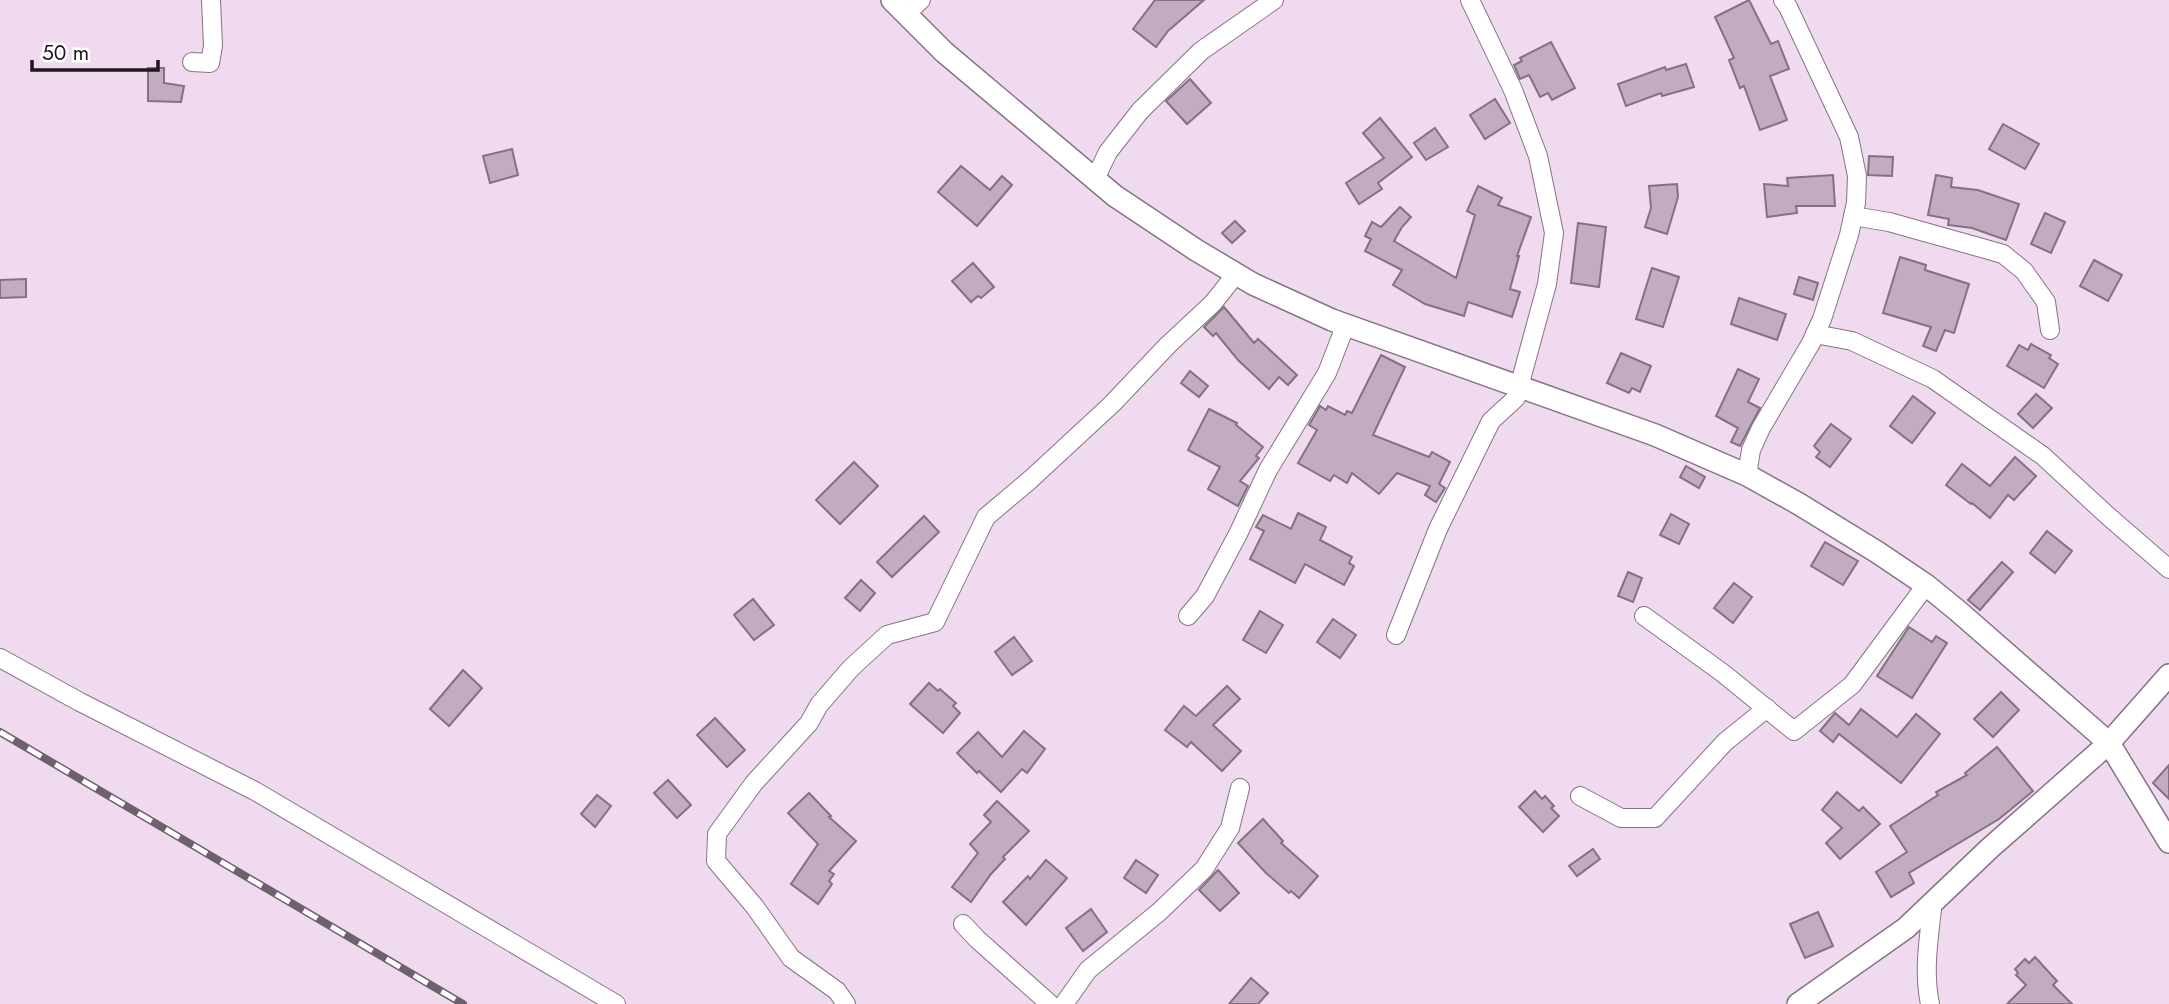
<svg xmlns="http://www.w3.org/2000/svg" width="2169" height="1004" font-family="Jost,sans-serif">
<rect width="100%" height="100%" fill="#f0daef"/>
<!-- building -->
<g fill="#c1acc0" stroke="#847183" stroke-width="2">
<polygon points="1155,0 1204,0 1168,31 1156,47 1133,29"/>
<polygon points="1749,0 1771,44 1778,41 1789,69 1770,76 1787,120 1760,130 1744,86 1740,88 1729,60 1734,58 1715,17"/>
<polygon points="1551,42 1575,88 1552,100 1548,93 1540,97 1529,75 1520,79 1514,65 1522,61 1520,58"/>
<polygon points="1686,64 1694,87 1662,96 1661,93 1626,106 1618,84 1665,67 1666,70"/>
<polygon points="148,68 164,68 164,83 184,86 181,102 148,101"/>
<polygon points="1190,79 1211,103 1187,124 1166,101"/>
<polygon points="1495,99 1510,123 1485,139 1470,115"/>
<polygon points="1380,118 1412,157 1378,183 1382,189 1359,204 1346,183 1384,158 1363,133"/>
<polygon points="2003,124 2039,144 2025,169 1989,149"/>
<polygon points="1435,128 1448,147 1426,160 1414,143"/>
<polygon points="512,149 518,175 490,183 483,156"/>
<polygon points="1869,156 1893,157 1892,176 1868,175"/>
<polygon points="961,166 990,190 1002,176 1012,185 977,226 938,192"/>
<polygon points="1833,175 1835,206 1796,206 1797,213 1767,217 1764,184 1788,186 1787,178"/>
<polygon points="1936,175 1952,178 1951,187 1978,190 2019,204 2006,240 1972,228 1948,225 1949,219 1928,215"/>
<polygon points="1677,184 1678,197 1667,234 1645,227 1651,208 1649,186"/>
<polygon points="1478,186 1502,198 1498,205 1531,217 1517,256 1519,256 1510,289 1520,292 1512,317 1468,302 1464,316 1425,304 1393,285 1402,270 1365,251 1371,239 1365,236 1372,222 1381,227 1400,207 1411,217 1402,227 1394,241 1456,278 1475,215 1467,211"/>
<polygon points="2045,213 2065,222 2051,253 2031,244"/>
<polygon points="1235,221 1245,231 1232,243 1222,233"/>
<polygon points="1578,223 1606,227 1599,287 1571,283"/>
<polygon points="1900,257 1926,265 1925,270 1969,284 1954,333 1945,330 1936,351 1923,346 1931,327 1883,313"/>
<polygon points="2094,260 2122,275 2108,301 2080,286"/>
<polygon points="973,263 994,287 981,298 978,296 971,302 952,281"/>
<polygon points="1652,268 1679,277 1663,327 1636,319"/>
<polygon points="1799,277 1818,283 1813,300 1794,294"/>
<polygon points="26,279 26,297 0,298 0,280"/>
<polygon points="1739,298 1786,314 1777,340 1731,324"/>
<polygon points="1224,307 1254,343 1258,339 1297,375 1288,385 1279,377 1269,389 1238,360 1216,333 1213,336 1204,327"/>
<polygon points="2031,344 2051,355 2049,358 2058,364 2044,388 2007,366 2019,345 2028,350"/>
<polygon points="1621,353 1651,366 1640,392 1632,388 1629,393 1607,383"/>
<polygon points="1381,355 1405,367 1373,435 1429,457 1432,452 1450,462 1439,484 1445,488 1436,502 1425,495 1430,486 1397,473 1379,494 1352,473 1347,483 1334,475 1330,481 1298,463 1317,430 1309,425 1320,406 1326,410 1328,406 1345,415 1347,411 1352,413"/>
<polygon points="1738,369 1759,379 1748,402 1760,408 1740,446 1731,442 1738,428 1716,416"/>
<polygon points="1190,371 1208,386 1199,397 1181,383"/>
<polygon points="2036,394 2052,408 2033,428 2018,414"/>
<polygon points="1913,396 1935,413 1912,443 1890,426"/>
<polygon points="1209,409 1237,423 1236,425 1263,447 1256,456 1259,458 1240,481 1248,486 1238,506 1208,489 1220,467 1188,450"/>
<polygon points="1831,424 1851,439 1830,467 1816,457 1820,452 1814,446"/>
<polygon points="2015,457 2036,476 2014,500 2008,495 1990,518 1972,503 1971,504 1946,485 1962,464 1990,486"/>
<polygon points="854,462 878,486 840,524 816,500"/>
<polygon points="1686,466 1705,477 1699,488 1680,477"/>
<polygon points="1298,513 1326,527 1320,540 1352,557 1349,563 1354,566 1344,585 1305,564 1295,583 1250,559 1264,531 1256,527 1263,515 1291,529"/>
<polygon points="1671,514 1689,524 1679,544 1660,535"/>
<polygon points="924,516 939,532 892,577 877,562"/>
<polygon points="2047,531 2072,551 2055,573 2030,553"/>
<polygon points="1825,542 1858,561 1843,585 1811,566"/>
<polygon points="2002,562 2013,572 1980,610 1968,600"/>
<polygon points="1628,572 1642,578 1633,602 1618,596"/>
<polygon points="861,580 875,593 860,611 845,598"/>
<polygon points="1734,583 1752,597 1733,623 1714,608"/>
<polygon points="753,599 774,625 754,640 734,615"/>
<polygon points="1260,611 1283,625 1266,653 1243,640"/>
<polygon points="1333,619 1356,635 1340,658 1317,642"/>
<polygon points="1909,627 1932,642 1936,636 1947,643 1912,698 1877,676"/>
<polygon points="1014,637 1032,661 1012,675 995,652"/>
<polygon points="463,670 482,688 449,726 430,709"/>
<polygon points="929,683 938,691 940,689 956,703 953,706 960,713 943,733 910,704"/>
<polygon points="1227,686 1240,699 1213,725 1241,751 1222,771 1191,742 1187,747 1165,730 1184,706 1196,716"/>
<polygon points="2001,692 2019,710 1993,737 1974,719"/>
<polygon points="1861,709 1897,737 1916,714 1940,734 1901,783 1839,734 1833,742 1820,731 1835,713 1849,725"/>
<polygon points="715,718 745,750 727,767 697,735"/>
<polygon points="1024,731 1045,749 1027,773 1022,769 1001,792 979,771 977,773 957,753 978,732 1002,757"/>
<polygon points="1997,747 2033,791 1999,819 1909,873 1914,883 1891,897 1876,872 1907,852 1890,826 1938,795 1936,792 1967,775 1965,773"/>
<polygon points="2169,765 2169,799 2153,783"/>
<polygon points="668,780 691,805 677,818 654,793"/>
<polygon points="1535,791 1542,799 1545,796 1554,806 1551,808 1559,816 1543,832 1519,807"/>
<polygon points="1837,792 1859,811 1863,807 1880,824 1840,859 1826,843 1842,828 1822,810"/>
<polygon points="809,793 831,816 829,817 856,841 829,871 834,874 829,881 832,884 818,904 791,884 818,844 788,813"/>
<polygon points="597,795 611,806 595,827 581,814"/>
<polygon points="997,801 1029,831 1003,857 1005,859 991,874 971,902 952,887 978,853 970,844 991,822 984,815"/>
<polygon points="1263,819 1283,841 1281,843 1318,876 1299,898 1291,891 1289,893 1266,873 1238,843"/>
<polygon points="1593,849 1600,859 1577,876 1569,866"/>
<polygon points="1046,860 1067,878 1026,925 1003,902 1028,876 1030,879"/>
<polygon points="1136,860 1158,875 1146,893 1124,878"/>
<polygon points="1218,870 1239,893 1220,911 1199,890"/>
<polygon points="1091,909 1107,932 1083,951 1066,928"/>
<polygon points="1818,912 1833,946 1805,958 1790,924"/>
<polygon points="2035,957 2057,981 2053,985 2072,1004 2007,1004 2026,985 2016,975 2018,973 2015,969 2025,959 2029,963"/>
<polygon points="1251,978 1268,993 1258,1004 1229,1004"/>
</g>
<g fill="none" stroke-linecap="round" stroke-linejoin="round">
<defs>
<g id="minor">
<polyline points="906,14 921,0"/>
<polyline points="192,62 210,63 213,46 211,0"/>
<polyline points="1095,179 1108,152 1140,111 1201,51 1274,0"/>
<polyline points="1853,216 1889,222 2003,254 2024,271 2046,302 2050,330"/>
<polyline points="1815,334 1852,341 1933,379 2043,456 2108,516 2169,569"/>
<polyline points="1747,475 1751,450 1761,428 1811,343 1822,319 1849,235 1856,203 1857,176 1849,137 1788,7 1783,0"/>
<polyline points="1188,616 1205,596 1238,534 1268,470 1327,373 1346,324"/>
<polyline points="1644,616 1724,674 1794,731 1852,685 1926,585"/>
<polyline points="1396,635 1438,529 1491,421 1516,398 1547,284 1554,233 1538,156 1513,90 1470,0"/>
<polyline points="0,658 80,702 255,791 616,1004"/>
<polyline points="1580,796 1621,818 1655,818 1725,742 1767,708"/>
<polyline points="963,924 977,939 1050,1004"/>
<polyline points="846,1004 837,991 791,958 755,907 716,861 717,834 754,783 809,723 819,705 851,668 887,635 935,622 986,517 1031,479 1112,404 1168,345 1213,303 1236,274"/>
<polyline points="1064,1004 1088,970 1159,912 1204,869 1230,828 1240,788"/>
<path d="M1930 1004C1923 971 1929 936 1933 902"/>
</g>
<g id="tertiary">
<polyline points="892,0 944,52 1115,196 1196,250 1253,284 1332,320 1655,435 1747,475 1799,504 1877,552 1926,585 1958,611 2109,743 2169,842"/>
<polyline points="1798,1004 1906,928 1990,848 2109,743 2169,675"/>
</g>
</defs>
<!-- minor casing -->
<use href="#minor" stroke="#867386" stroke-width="20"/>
<!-- tertiary casing -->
<use href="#tertiary" stroke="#867386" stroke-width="24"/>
<!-- minor -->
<use href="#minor" stroke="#fff" stroke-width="18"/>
<!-- tertiary -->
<use href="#tertiary" stroke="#fff" stroke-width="21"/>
<defs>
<polyline id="rail" points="0,732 463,1004"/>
</defs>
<!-- rail casing -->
<use href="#rail" stroke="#6d616d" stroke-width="8"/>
<!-- rail -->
<use href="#rail" stroke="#fff" stroke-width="5" stroke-dasharray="16" stroke-linecap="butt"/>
</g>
<!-- scale -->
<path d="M32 60v10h126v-10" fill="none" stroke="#1e171e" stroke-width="3.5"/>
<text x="42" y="60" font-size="21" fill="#1e171e" stroke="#ffffff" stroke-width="5" paint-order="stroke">50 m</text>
</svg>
